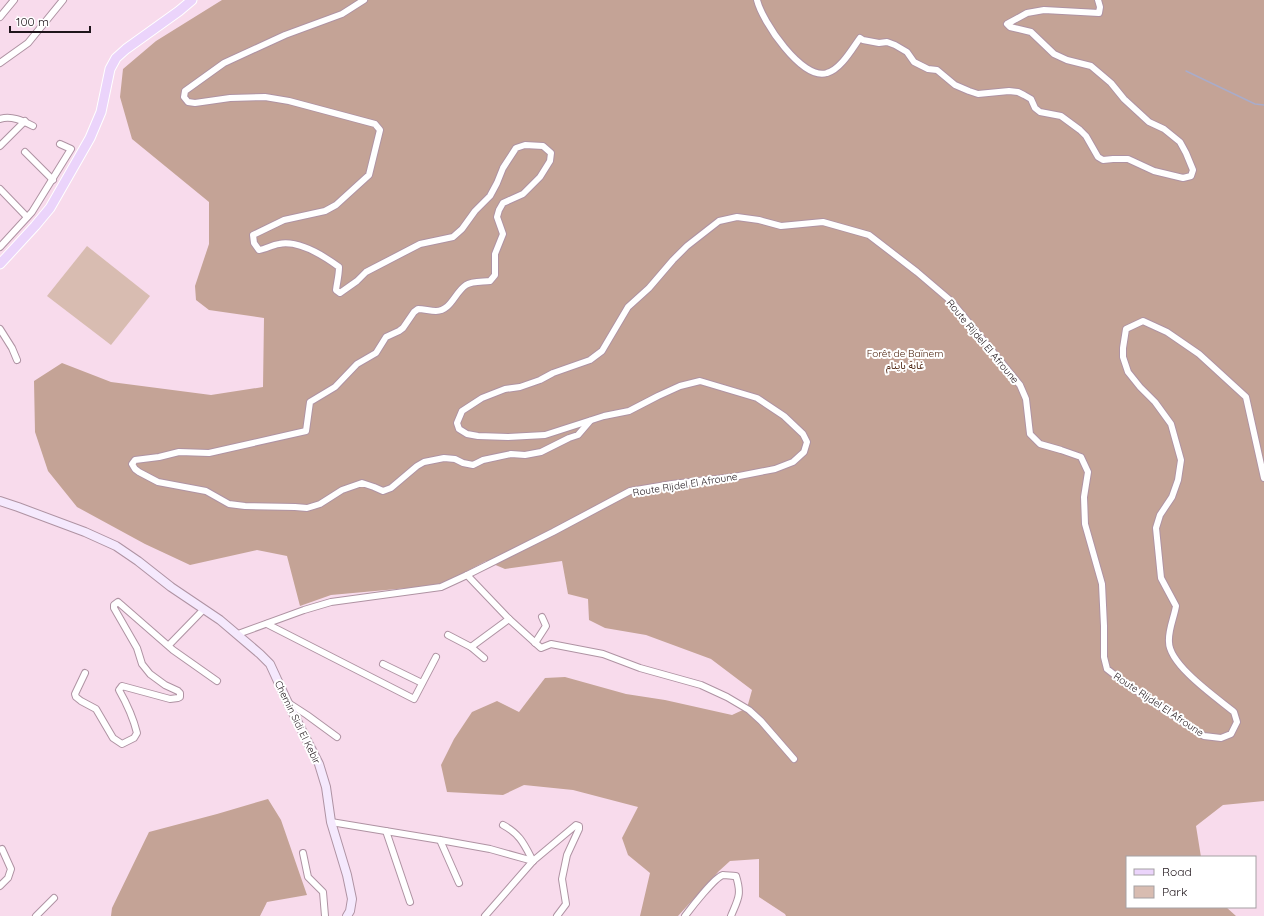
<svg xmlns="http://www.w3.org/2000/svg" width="1264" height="916" font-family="Quicksand,'Noto Sans Arabic',sans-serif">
<rect width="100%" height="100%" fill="#f8dbec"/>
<!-- green -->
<polygon fill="#d8bcb1" points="87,246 150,296 111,345 47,296"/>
<!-- forest -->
<g fill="#c4a396">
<polygon points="222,0 1264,0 1264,801 1223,805 1196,826 1201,857 1127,857 1127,907 1226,907 1236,916 786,916 785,914 759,897 759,859 730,861 719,871 678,916 640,916 650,873 628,855 622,838 638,807 573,790 524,785 503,795 447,792 441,765 454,739 472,712 497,701 519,712 545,678 565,677 626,694 665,700 732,715 747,708 752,690 711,659 646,635 605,628 589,620 588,599 568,594 562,561 505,569 486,561 441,585 331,595 300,606 287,556 257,550 190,565 145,544 77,507 48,471 35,432 34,381 62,363 111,382 211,395 263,387 264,318 209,310 196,300 195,286 209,244 209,202 132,139 120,97 123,69 156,41"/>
<polygon points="268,799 281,820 307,895 267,902 260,916 111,916 112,908 149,832 217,814"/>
</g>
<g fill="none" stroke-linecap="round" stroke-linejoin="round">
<!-- stream -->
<polyline stroke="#a9acca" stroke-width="1.5" points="1186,71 1255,104 1264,105"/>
<defs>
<g id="street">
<path d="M364 0 342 14 285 35 224 63 185 91 184 97 188 102 195 103 230 98 265 97 289 101 375 124 380 130 369 175 336 205 325 211 284 220 253 235 254 243 259 250C266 249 272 245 279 244 299 240 324 256 339 267 339 275 337 282 336 290L340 293 357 281 366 272 420 244 453 237 462 229 475 211 490 196 497 183 503 168 516 148 525 145 543 146 551 153 550 161 540 177 523 194 503 203 499 210 497 217 503 234 495 254V275L490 281C483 282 472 281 466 285 455 292 451 311 436 311 430 311 424 309 418 309L414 312 403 328 399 331 386 337 376 353 357 364 335 387 310 402 306 431 209 453 179 452 159 457 135 460 132 464 135 469 139 472 158 482 206 491 229 504 245 506 295 507 307 508 320 504 342 490 362 483 374 487 383 491 391 488 417 466 424 462 444 458 455 459 463 463 473 465 483 460 511 454 525 455 541 452 569 438 578 435 590 421"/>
<path d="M757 0C762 21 802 81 827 73 841 69 852 49 860 38L863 40 879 43 887 42 895 45 907 52 914 62 928 69 937 70 955 85 969 91 978 94 1009 91 1018 92 1024 95 1031 99 1035 108 1040 112 1061 116 1080 130 1086 136 1098 157 1103 160 1113 159H1128L1154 171 1183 178 1191 176 1193 170 1186 153 1180 142 1164 129 1149 122 1124 99 1111 83 1091 66 1067 60 1054 54 1031 32 1010 27 1007 24 1027 13 1044 10 1099 13 1100 7 1098 0"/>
<polyline points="0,17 14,0"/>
<polyline points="0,63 28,43 63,0"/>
<path d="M0 119C11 115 23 121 33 126"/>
<polyline points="0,146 25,121"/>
<polyline points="25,152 53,180"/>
<polyline points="0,189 27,217"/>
<polyline points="0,247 32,212 71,149 60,144"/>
<polyline points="0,329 12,348 17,360"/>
<path d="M467 575 553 532 630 491 672 484 734 477 775 469 793 462 804 452 807 442 803 434 784 416 757 398 700 381 680 386 658 396 629 411 604 416 545 435 508 437 478 436 467 434 459 429 457 423 462 411 482 398 505 389 520 387 540 380 553 373 590 360 602 351 628 307 649 288 673 260 687 246 719 221 737 217 759 220 781 226 823 222 869 235 917 272 951 301 1020 385 1026 399 1030 434 1040 444 1061 450 1081 457 1088 472 1084 497 1085 524 1102 584 1104 626V657L1107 669 1125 683 1204 736 1221 738 1231 734 1237 722 1234 712C1217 698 1169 665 1169 642 1168 630 1174 618 1176 606L1161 578 1156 528 1160 515 1172 497 1178 480 1181 460 1171 424 1155 402 1140 387 1128 372 1123 357V348L1126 329 1143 321 1167 332 1199 354 1246 397 1264 478"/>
<polyline points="267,624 414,699 436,657"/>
<polyline points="238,634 304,610 331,602 441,587 467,575 509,619 541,648 551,644 603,654 640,668 701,685 727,697 749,710 761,721 794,759"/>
<polyline points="448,635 471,647 484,658"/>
<polyline points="535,643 546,626 542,617"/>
<polyline points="169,645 204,609"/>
<polyline points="471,647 509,619"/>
<polyline points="383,664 422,683"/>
<path d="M85 673 75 694 76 697 81 701 96 709 113 738 122 744 134 738 137 733C133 717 127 704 119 690L122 686 170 699 178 698 180 697V693L178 691 165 685 150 674 142 664 137 648 114 608V605L118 602 173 650 217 681"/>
<polyline points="287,702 307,715 337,737"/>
<polyline points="331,822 440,840 490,849 533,861"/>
<path d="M503 825C520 834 524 844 533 861"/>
<polyline points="386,831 410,902"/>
<polyline points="440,840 459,883"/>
<polyline points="303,853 308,877 323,892 325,916"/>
<polyline points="0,886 8,878 11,869 2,849"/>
<polyline points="36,916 54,898"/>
<polyline points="485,916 533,861 576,825 579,826 579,829 567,855 562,879 566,904 557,916"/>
<path d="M685 916C691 908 715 877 723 875 727 875 732 876 736 876 742 895 738 899 731 916"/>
</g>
<polyline id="secondary" points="0,501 18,507 85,532 116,546 138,561 171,587 220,620 260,654 270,664 287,701 319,764 326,787 331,822 347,875 352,899 350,911 347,916"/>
<polyline id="primary" points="0,264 35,226 50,208 90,138 101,112 110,69 116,58 126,49 179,11 192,0"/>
</defs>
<!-- street casing -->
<use href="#street" stroke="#af93a3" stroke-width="8"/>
<!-- secondary casing -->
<use href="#secondary" stroke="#af93a3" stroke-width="10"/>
<!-- primary casing -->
<use href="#primary" stroke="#fff" stroke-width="11"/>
<!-- street -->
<use href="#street" stroke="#fff" stroke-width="6"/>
<!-- secondary -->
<use href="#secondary" stroke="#f5e9fd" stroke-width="8"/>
<!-- primary -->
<use href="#primary" stroke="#ebd4fb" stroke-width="9"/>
</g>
<g text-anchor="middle" stroke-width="4" stroke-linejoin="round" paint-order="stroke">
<!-- street labels -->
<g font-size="10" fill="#1f151b" stroke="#fff">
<text transform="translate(983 341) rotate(50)" y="4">Route Rijdel El Afroune</text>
<text transform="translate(685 484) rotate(-9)" y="4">Route Rijdel El Afroune</text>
<text transform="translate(1159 704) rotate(34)" y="4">Route Rijdel El Afroune</text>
<text transform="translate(298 722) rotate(64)" y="4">Chemin Sidi El Kebir</text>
</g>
<!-- park labels -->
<g font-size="10" fill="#471c07" stroke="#fff">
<text x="905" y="357">Forêt de Baïnem<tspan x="905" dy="12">غابة باينام</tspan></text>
</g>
</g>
<!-- legend -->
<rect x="1126" y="856" width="130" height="52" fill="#ffffff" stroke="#a5a1a4"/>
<rect x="1134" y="869" width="20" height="6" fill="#ebd4fb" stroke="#a5a1a4"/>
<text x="1162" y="876" font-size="12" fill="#1f151b">Road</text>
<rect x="1134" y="886" width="20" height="12" fill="#d8bcb1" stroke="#a5a1a4"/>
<text x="1162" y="896" font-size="12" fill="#1f151b">Park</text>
<!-- scale -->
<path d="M10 26v6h80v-6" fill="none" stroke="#1f151b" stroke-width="2"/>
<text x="16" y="26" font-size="12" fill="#1f151b" stroke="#ffffff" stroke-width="3" paint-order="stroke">100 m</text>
</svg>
